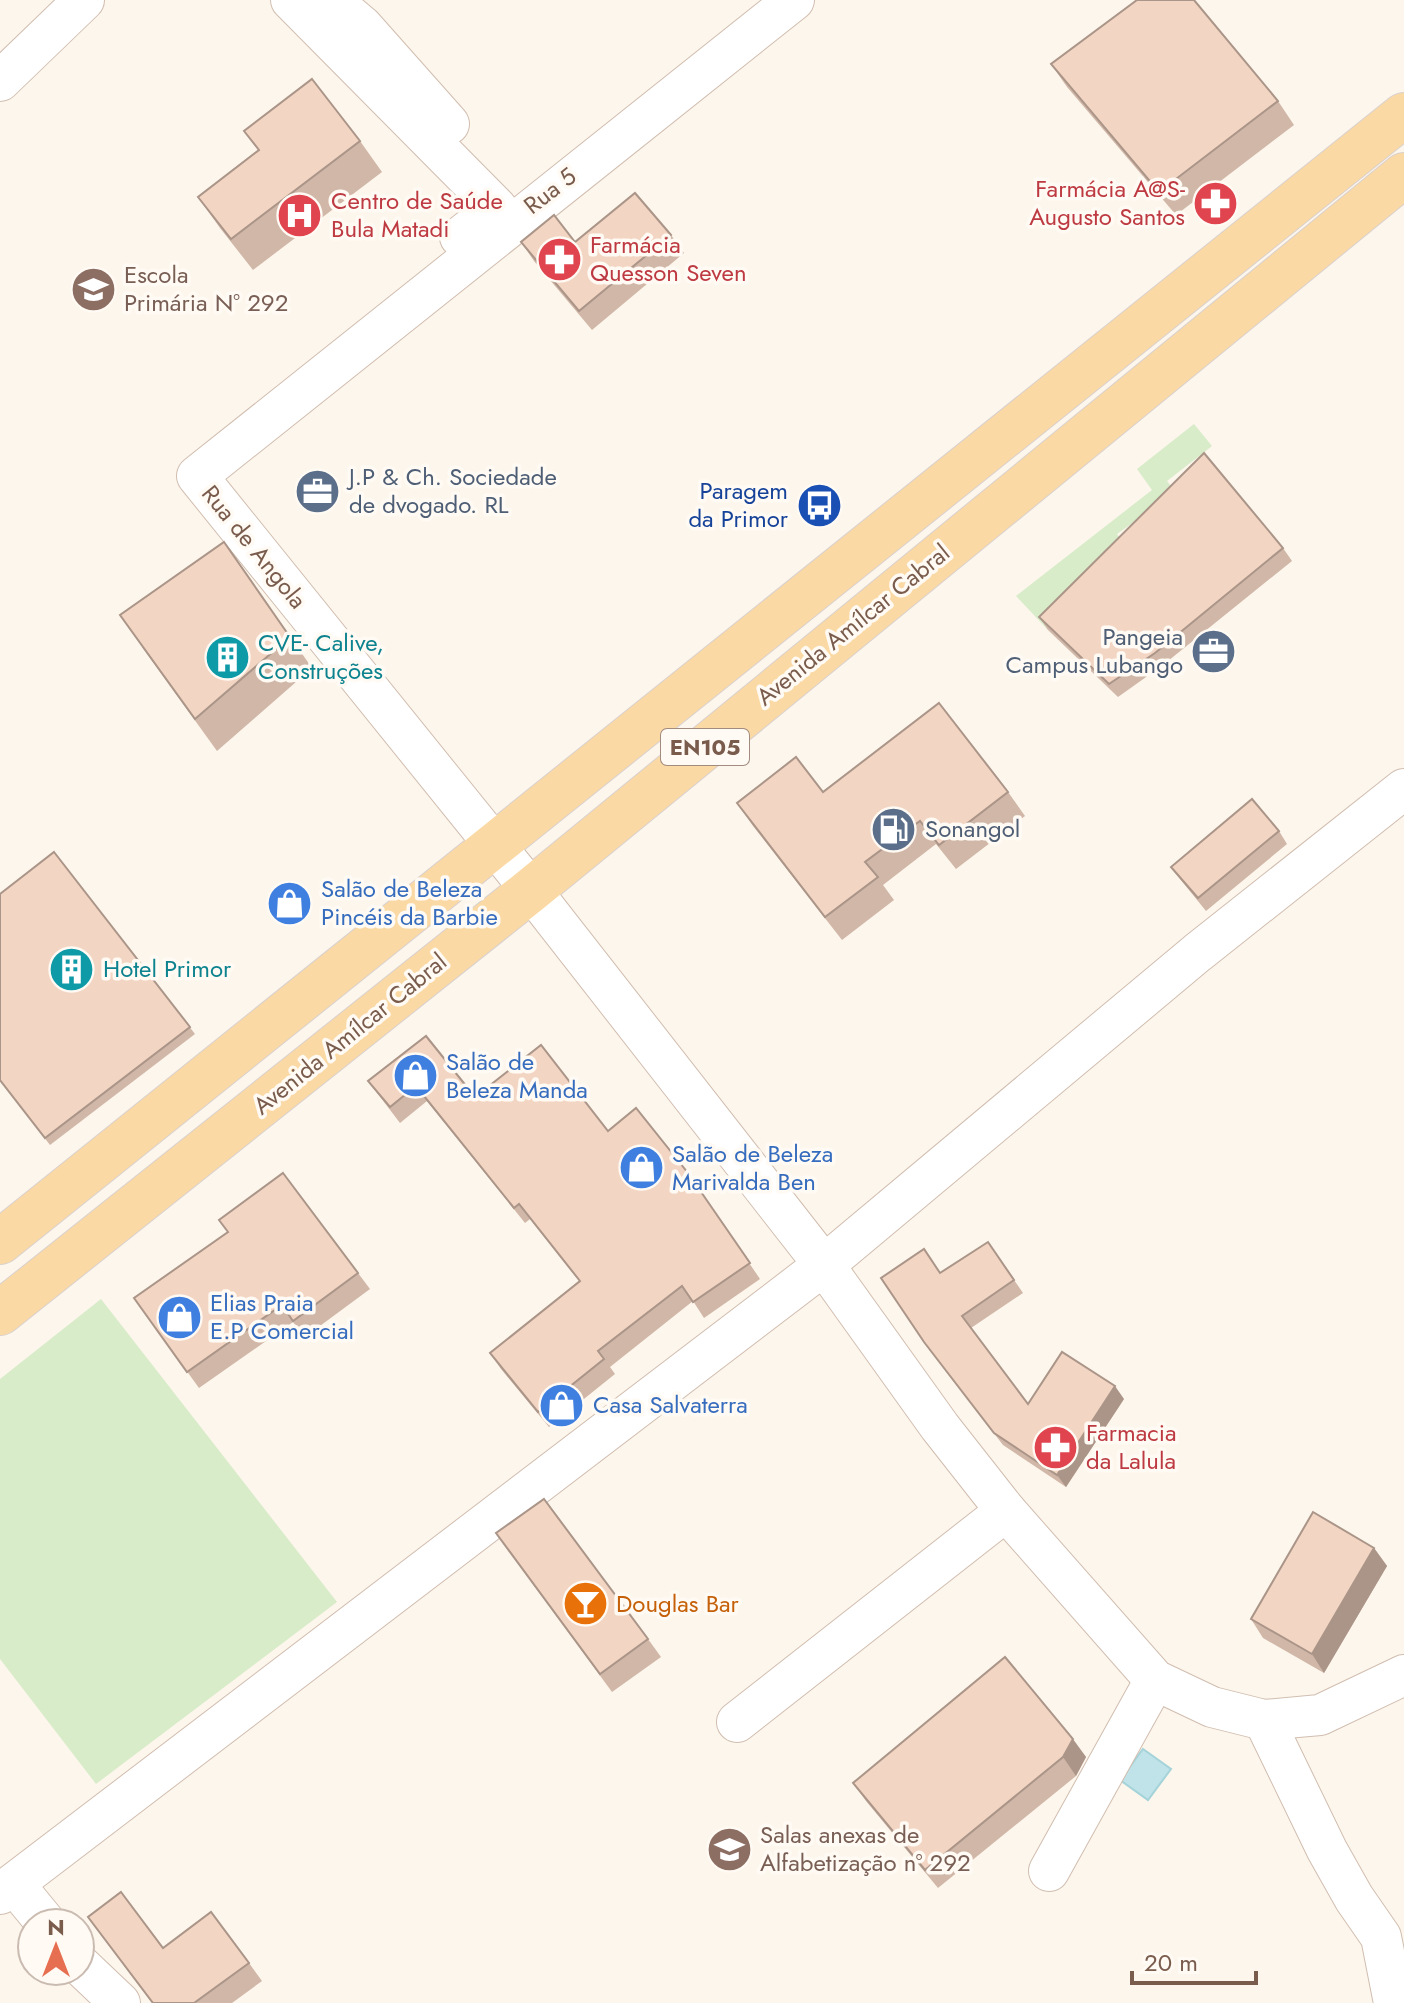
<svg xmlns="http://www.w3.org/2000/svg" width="1404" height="2003" font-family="Jost,sans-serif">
<rect width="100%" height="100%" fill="#fdf6ec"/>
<!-- green -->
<g fill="#d8ecc9">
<polygon points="1194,424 1212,446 1167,481 1188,508 1141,517 1117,534 1144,569 1048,630 1016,596 1152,490 1137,469"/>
<polygon points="101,1299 337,1602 96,1784 0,1659 0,1379"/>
</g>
<!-- water -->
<polygon fill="#bfe3e8" stroke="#a5d3da" stroke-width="2" points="1143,1749 1171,1769 1148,1800 1120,1780"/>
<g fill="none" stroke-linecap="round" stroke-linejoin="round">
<defs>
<g id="minor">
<polyline points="291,0 497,208 460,237"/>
<polyline points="331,0 362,26 449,124"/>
<polyline points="794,0 197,476 531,890 824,1265 940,1427 1006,1511 1155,1680 1212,1707 1264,1720 1320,1715 1404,1675"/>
<polyline points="0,81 84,0"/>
<polyline points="1264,1720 1327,1850 1354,1898 1381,1937 1394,2003"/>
<polyline points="737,1722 1006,1511"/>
<polyline points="1049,1871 1155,1680"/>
<polyline points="14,1884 46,1923"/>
<polyline points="0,1894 824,1265 1197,953 1404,789"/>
<polyline points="80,1965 120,2003"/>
</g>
<g id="major">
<polyline points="0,1242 1404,115"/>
<polyline points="0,1313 531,890 1404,175"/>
</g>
</defs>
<!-- minor casing -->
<use href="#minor" stroke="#d1beb0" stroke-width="42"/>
<!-- major casing -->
<use href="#major" stroke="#dad1cd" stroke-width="46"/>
<!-- minor -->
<use href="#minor" stroke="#fff" stroke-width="40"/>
<!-- major -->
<use href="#major" stroke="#fbd9a5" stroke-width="44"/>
</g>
<!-- wall -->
<g fill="#d1b7a8">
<polygon points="1051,64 1278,101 1294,125 1176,215 1067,87"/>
<polygon points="244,131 360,141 382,172 253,270 220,228 198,197 258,150"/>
<polygon points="671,235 684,253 592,330 534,261 521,242 575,242"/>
<polygon points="224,542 312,668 217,751 142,647"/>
<polygon points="1283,548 1292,561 1163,665 1118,697 1048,630 1039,617"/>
<polygon points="823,792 1008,792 1025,816 956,869 936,844 883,885 894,900 842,940 753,826 737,803"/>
<polygon points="1279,831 1287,844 1206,911 1180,879 1171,867"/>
<polygon points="54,852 195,1034 50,1145 0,1080"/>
<polygon points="426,1036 475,1097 608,1131 688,1173 760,1279 704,1318 693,1301 610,1367 615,1374 549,1427 501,1369 490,1353 579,1281 530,1219 525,1223 427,1101 400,1123 368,1081"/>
<polygon points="988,1242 1023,1293 971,1328 1028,1404 1124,1399 1066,1487 1003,1445 933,1354 881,1278 940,1273"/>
<polygon points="358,1273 370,1289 305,1337 293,1322 199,1388 134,1298"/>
<polygon points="1374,1548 1387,1566 1324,1673 1263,1638 1251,1619"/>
<polygon points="509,1551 648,1639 661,1657 612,1692"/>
<polygon points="1005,1657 1086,1757 1076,1776 938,1888 866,1801 853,1783"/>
<polygon points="88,1917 163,1948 249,1963 262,1981 232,2003 152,2003"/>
</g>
<!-- shaded-wall -->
<g fill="#aa9588">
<polygon points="1115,1386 1124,1399 1066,1487 1057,1475"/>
<polygon points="1374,1548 1387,1566 1324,1673 1312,1654"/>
<polygon points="1073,1739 1086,1757 1076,1776 1063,1757"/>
</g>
<!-- building -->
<g fill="#f3d5c3" stroke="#aa9588" stroke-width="2">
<polygon points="1137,0 1194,0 1278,101 1159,192 1051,64"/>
<polygon points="312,79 360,141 231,239 198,197 259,150 244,131"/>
<polygon points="635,193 671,235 579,311 521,242 554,215 575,242"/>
<polygon points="1204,453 1283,548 1155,653 1109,684 1039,617"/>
<polygon points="224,542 290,637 195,719 120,615"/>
<polygon points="939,703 1008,792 939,845 920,821 865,862 878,877 825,917 737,803 796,757 823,792"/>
<polygon points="1252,799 1279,831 1198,898 1171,867"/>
<polygon points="54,852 190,1027 45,1138 0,1080 0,894"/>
<polygon points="426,1036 475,1097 541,1045 608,1131 636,1108 688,1173 750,1263 693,1302 682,1286 598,1351 604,1359 538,1412 490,1353 580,1281 519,1204 514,1208 416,1086 390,1107 368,1081"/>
<polygon points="283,1173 358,1273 293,1321 282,1305 187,1372 134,1298 228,1232 219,1220"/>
<polygon points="988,1242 1014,1280 962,1316 1028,1404 1062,1352 1115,1386 1057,1475 994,1433 924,1342 881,1278 924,1249 940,1273"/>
<polygon points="544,1499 648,1639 600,1674 496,1533"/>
<polygon points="1313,1512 1374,1548 1312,1654 1251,1619"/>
<polygon points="1005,1657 1073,1739 1063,1757 925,1870 853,1783"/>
<polygon points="121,1892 163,1948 211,1912 249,1963 194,2003 153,2003 88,1917"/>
</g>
<!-- icons -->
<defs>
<symbol id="pharmacy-disc" viewBox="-11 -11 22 22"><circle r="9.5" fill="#e0444e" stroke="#fffaf3"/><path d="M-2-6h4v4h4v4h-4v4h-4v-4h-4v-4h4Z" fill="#fff"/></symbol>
<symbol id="hospital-disc" viewBox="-11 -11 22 22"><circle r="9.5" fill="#e0444e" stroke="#fffaf3"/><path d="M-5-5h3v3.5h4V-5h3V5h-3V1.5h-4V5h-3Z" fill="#fff"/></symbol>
<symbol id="school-disc" viewBox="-11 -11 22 22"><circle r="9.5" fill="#8d6e63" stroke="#fffaf3"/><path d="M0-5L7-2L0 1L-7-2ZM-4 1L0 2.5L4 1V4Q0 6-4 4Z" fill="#fff"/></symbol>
<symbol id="office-disc" viewBox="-11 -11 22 22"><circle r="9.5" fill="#5c6f8a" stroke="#fffaf3"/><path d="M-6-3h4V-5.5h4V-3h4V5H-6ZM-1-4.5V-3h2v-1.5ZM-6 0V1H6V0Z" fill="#fff"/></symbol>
<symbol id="bus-disc" viewBox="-11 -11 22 22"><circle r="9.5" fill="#1a4fb4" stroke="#fffaf3"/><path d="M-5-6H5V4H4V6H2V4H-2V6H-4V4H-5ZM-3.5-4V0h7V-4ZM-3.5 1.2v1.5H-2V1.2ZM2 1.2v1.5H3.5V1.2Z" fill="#fff"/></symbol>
<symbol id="building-disc" viewBox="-11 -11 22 22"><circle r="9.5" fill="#0f9aa8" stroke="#fffaf3"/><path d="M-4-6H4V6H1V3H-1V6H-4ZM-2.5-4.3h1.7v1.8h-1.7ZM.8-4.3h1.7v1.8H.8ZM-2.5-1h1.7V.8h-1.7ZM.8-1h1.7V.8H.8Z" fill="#fff"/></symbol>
<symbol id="fuel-disc" viewBox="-11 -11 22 22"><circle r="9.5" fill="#5c6f8a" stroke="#fffaf3"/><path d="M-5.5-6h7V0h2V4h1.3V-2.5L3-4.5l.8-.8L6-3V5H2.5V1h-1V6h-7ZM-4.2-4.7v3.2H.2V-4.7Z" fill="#fff"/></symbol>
<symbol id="shop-disc" viewBox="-11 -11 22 22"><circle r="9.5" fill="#3f7fe0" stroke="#fffaf3"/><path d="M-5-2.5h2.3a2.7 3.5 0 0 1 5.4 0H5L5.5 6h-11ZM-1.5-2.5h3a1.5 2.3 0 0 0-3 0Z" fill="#fff"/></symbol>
<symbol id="bar-disc" viewBox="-11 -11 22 22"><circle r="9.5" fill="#e8710a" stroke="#fffaf3"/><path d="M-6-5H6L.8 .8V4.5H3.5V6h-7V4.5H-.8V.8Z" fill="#fff"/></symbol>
</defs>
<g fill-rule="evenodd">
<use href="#pharmacy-disc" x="1190" y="178" width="51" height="51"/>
<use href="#hospital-disc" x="274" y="190" width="51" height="51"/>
<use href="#pharmacy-disc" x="534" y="234" width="51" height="51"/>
<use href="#school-disc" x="68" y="264" width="51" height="51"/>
<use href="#office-disc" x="292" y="466" width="51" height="51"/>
<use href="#bus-disc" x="794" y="480" width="51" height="51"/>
<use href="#office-disc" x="1188" y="626" width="51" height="51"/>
<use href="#building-disc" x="202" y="632" width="51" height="51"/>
<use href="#fuel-disc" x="868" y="804" width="51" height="51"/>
<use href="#shop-disc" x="264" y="878" width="51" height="51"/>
<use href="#building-disc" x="46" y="944" width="51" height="51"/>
<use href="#shop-disc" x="390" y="1050" width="51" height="51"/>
<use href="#shop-disc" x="616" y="1142" width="51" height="51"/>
<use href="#shop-disc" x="154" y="1292" width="51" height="51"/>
<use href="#shop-disc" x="536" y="1380" width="51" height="51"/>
<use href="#pharmacy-disc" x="1030" y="1422" width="51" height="51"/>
<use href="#bar-disc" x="560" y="1578" width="51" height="51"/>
<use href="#school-disc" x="704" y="1824" width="51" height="51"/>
</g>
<g text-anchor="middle" stroke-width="7" stroke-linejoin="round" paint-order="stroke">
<!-- shield labels -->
<rect fill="#fffaf3" stroke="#a28b7f" stroke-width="2" x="661" y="729" width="88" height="36" rx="6"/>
<g font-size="22" font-weight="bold" fill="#7a5c4d">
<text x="705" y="755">EN105</text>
</g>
<!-- health labels -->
<g font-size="24" fill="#be3a42" stroke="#fffaf3" text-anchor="start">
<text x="1185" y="197" text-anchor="end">Farmácia A@S-<tspan x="1185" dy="28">Augusto Santos</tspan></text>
<text x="331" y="209">Centro de Saúde<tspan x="331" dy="28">Bula Matadi</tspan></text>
<text x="590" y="253">Farmácia<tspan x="590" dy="28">Quesson Seven</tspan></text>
<text x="1086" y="1441">Farmacia<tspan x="1086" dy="28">da Lalula</tspan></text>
</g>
<!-- street labels -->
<g font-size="24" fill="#7a5c4d" stroke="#fffaf3">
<text transform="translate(550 191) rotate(-38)" y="8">Rua 5</text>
<text transform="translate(254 547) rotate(51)" y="8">Rua de Angola</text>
<text transform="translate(853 625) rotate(-39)" y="8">Avenida Amílcar Cabral</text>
<text transform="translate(350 1034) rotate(-39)" y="8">Avenida Amílcar Cabral</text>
</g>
<!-- education labels -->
<g font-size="24" fill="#785e54" stroke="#fffaf3" text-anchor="start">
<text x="124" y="283">Escola<tspan x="124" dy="28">Primária Nº 292</tspan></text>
<text x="760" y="1843">Salas anexas de<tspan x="760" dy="28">Alfabetização nº 292</tspan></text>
</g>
<!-- service labels -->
<g font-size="24" fill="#4e5e75" stroke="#fffaf3" text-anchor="start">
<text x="349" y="485">J.P &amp; Ch. Sociedade<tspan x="349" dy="28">de dvogado. RL</tspan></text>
<text x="1183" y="645" text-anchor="end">Pangeia<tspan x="1183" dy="28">Campus Lubango</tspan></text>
<text x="925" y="837">Sonangol</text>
</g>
<!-- transit labels -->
<g font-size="24" fill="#164399" stroke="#fffaf3" text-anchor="end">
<text x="788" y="499">Paragem<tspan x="788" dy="28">da Primor</tspan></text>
</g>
<!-- culture labels -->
<g font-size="24" fill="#0d838f" stroke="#fffaf3" text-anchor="start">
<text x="258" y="651">CVE- Calive,<tspan x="258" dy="28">Construções</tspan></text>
<text x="103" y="977">Hotel Primor</text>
</g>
<!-- shop labels -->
<g font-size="24" fill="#366cbe" stroke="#fffaf3" text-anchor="start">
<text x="321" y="897">Salão de Beleza<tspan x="321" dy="28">Pincéis da Barbie</tspan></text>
<text x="446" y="1070">Salão de<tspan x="446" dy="28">Beleza Manda</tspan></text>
<text x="672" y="1162">Salão de Beleza<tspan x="672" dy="28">Marivalda Ben</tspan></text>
<text x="210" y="1311">Elias Praia<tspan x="210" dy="28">E.P Comercial</tspan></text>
<text x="593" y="1413">Casa Salvaterra</text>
</g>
<!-- food labels -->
<g font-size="24" fill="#c56008" stroke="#fffaf3" text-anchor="start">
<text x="616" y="1612">Douglas Bar</text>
</g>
</g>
<!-- north arrow -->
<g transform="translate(56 1947)"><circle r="38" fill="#fffaf3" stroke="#cabbb1" stroke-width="2"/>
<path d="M0-6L14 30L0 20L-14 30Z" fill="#e76f51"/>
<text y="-12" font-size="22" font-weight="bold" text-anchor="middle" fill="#7a5c4d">N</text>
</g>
<!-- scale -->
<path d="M1132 1971v12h124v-12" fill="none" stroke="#7a5c4d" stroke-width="4"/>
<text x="1144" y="1971" font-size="24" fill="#7a5c4d" stroke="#fffaf3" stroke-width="6" paint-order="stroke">20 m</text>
</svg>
